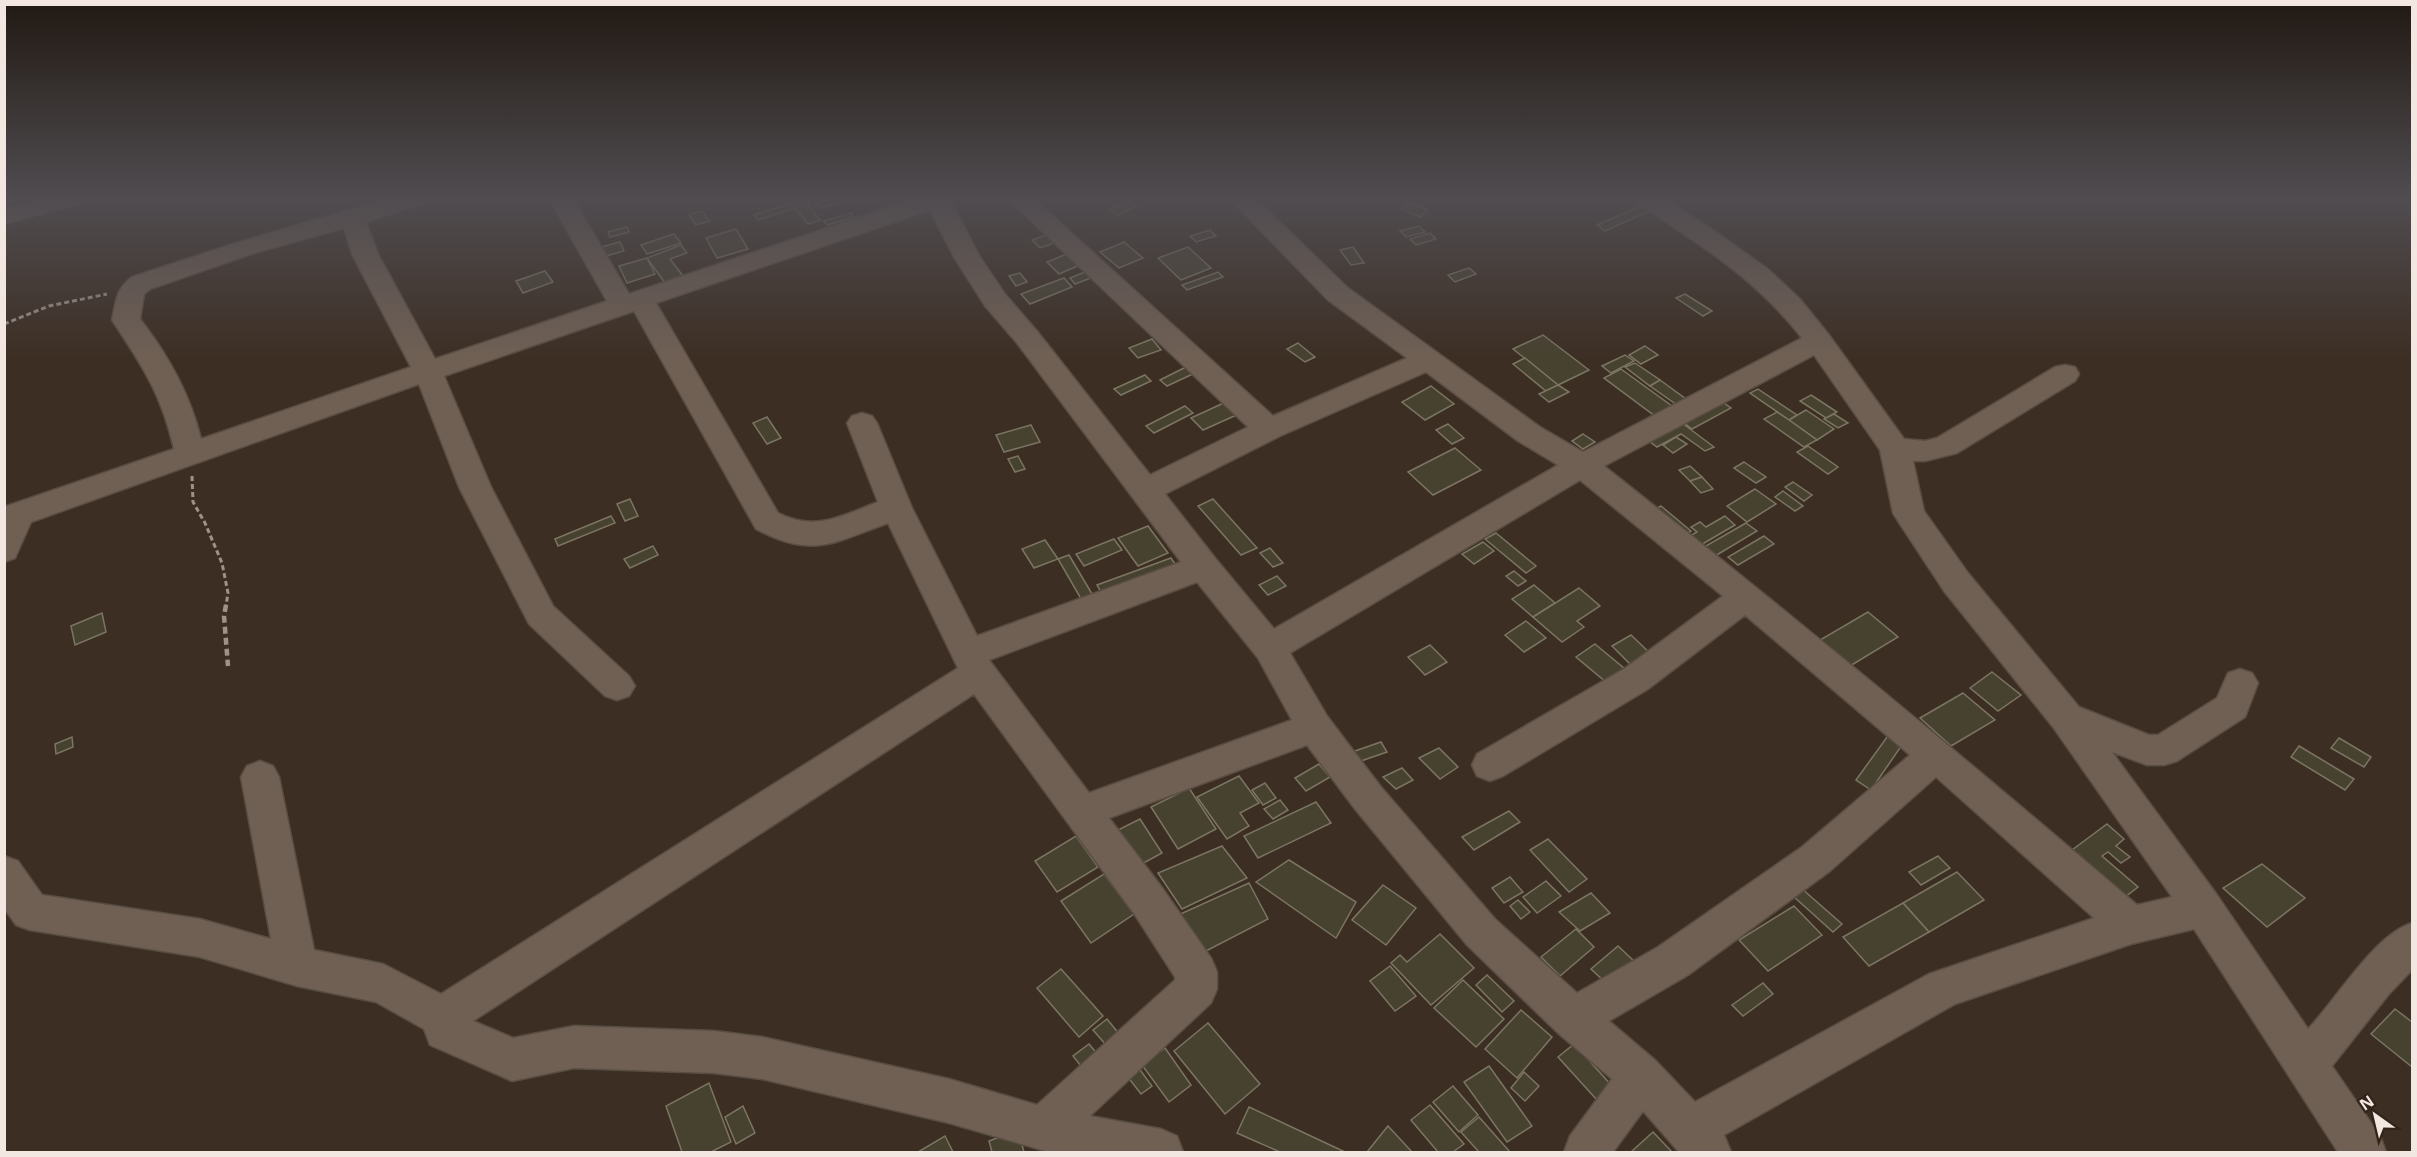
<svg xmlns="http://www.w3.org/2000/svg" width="2417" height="1157" font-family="'Noto Sans',sans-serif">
<rect width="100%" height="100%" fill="#3c2e23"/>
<!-- building -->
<g fill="#474130" stroke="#7b7562" stroke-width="1.5">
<polygon points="808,198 811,203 807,204 820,220 808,224 795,208 758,220 754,215"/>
<polygon points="832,198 842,198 844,201 820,208 816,203"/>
<polygon points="1128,201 1136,206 1118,215 1111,209"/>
<polygon points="1409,202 1428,210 1420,217 1401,209"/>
<polygon points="1646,204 1654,209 1605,231 1597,225"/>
<polygon points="702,211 709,221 696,225 689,215"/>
<polygon points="851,213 854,217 827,225 824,221"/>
<polygon points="1419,226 1425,232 1406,237 1400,231"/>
<polygon points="627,227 629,232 610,237 608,232"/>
<polygon points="736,229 748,249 717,258 706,238"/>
<polygon points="1210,230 1216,236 1196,242 1190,236"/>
<polygon points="1052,233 1060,241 1040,248 1032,240"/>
<polygon points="1430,233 1436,239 1416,245 1410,239"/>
<polygon points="674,234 681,243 647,254 641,245"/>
<polygon points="620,242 624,251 606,256 601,247"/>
<polygon points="1124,242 1143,258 1119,268 1100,252"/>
<polygon points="681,245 687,253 670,259 683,276 665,283 647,258"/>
<polygon points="1188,247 1211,268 1181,280 1158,258"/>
<polygon points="1353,247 1364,263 1351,265 1340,250"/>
<polygon points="1074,251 1087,262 1059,274 1047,262"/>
<polygon points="647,258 655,274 627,283 619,266"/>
<polygon points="1469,268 1476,274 1455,282 1448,275"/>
<polygon points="1090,270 1096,276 1075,284 1070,278"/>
<polygon points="545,271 553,282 523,293 516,281"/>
<polygon points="1218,272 1223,277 1187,290 1182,285"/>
<polygon points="1020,273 1027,282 1016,286 1009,276"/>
<polygon points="1064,278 1072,287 1030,304 1021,294"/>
<polygon points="1685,294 1712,311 1703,316 1676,298"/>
<polygon points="1543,335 1589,370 1558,385 1513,349"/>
<polygon points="1152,339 1161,350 1138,358 1129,348"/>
<polygon points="1298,343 1315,357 1305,362 1287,349"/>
<polygon points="1645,346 1658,355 1641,364 1629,355"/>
<polygon points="1625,355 1634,361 1611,373 1602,366"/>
<polygon points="1525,358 1558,385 1546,391 1513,364"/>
<polygon points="1635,363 1660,380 1650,386 1625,367"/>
<polygon points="1188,366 1195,373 1167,386 1160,380"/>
<polygon points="1621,369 1676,409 1659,419 1604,378"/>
<polygon points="1145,375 1151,381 1121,395 1114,389"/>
<polygon points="1660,380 1690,402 1680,407 1650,386"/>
<polygon points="1558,385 1569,392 1549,402 1539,394"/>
<polygon points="1431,386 1454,404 1425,420 1402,402"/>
<polygon points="1758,389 1797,415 1789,420 1750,393"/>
<polygon points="1811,395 1837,412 1826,418 1800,401"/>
<polygon points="1228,401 1241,413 1203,430 1191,418"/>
<polygon points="1721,401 1731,408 1692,429 1683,422"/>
<polygon points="1185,406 1193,413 1154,433 1146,426"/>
<polygon points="1806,410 1834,429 1817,440 1789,420"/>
<polygon points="1777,412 1789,420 1817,440 1804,447 1764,419"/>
<polygon points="1834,414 1848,423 1838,428 1824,419"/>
<polygon points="767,417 781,438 767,444 753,423"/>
<polygon points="1682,423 1714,447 1705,451 1681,434 1657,447 1649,441"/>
<polygon points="1448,424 1464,438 1452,444 1436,430"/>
<polygon points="1031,425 1040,442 1004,452 996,435"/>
<polygon points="1583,434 1595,442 1583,449 1572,441"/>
<polygon points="1676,437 1687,444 1673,453 1663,445"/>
<polygon points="1808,446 1838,467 1828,474 1797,452"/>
<polygon points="1455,448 1481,470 1433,495 1408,472"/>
<polygon points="1018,456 1025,469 1015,472 1008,459"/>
<polygon points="1744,462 1766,477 1756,483 1734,468"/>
<polygon points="1690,466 1702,477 1690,481 1679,470"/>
<polygon points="1702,477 1713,489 1701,493 1690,481"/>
<polygon points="1793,482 1812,495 1804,501 1785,487"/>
<polygon points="1755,489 1776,504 1747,522 1727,506"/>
<polygon points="1783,491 1803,506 1795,511 1775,497"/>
<polygon points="630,499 638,516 625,521 617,504"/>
<polygon points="1213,499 1257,548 1241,555 1198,506"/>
<polygon points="1661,506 1691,531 1680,537 1650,512"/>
<polygon points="611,516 615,523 558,546 555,539"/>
<polygon points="1725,516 1735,525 1699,546 1688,537 1697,532 1691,527 1700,522 1706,527"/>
<polygon points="1746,523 1757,531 1715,556 1704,547"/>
<polygon points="1148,526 1168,553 1138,566 1118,538"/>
<polygon points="1496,533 1536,566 1526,573 1485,539"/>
<polygon points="1764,536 1774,544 1738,565 1728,557"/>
<polygon points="1114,539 1122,550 1084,566 1076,554"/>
<polygon points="1045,540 1058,559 1034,568 1022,549"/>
<polygon points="1483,542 1494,551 1474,564 1462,554"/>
<polygon points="653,546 658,555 630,568 624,559"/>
<polygon points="1270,548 1283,563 1273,567 1260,553"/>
<polygon points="1069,555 1095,599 1084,604 1058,559"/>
<polygon points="1171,558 1181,573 1106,601 1097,585"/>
<polygon points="1514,571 1526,581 1518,586 1506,576"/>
<polygon points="1277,576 1286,586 1268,595 1259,585"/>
<polygon points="1534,585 1555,603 1533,617 1512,599"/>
<polygon points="1579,588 1600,606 1577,621 1584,627 1562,642 1533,617"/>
<polygon points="1868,612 1898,637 1850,666 1820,640"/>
<polygon points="102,613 106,632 75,645 71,626"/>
<polygon points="1526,621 1546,638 1524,652 1505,635"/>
<polygon points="1631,635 1652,655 1632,666 1612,646"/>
<polygon points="1595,644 1625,669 1606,682 1576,657"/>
<polygon points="1430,645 1447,662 1425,675 1408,657"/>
<polygon points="1992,672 2021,695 1998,711 1970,688"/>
<polygon points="1963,693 1995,720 1951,746 1920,718"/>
<polygon points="1890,733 1904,742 1871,790 1856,780"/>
<polygon points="72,737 73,747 56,754 55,744"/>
<polygon points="2339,738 2371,757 2364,767 2331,748"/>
<polygon points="1381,742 1387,752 1358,762 1352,752"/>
<polygon points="2299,746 2354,779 2345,790 2291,757"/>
<polygon points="1439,748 1458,767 1440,779 1419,758"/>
<polygon points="1319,764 1330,777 1306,791 1295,778"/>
<polygon points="1402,768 1413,780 1396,789 1383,777"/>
<polygon points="1239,776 1259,803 1240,813 1249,826 1227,839 1197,797"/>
<polygon points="1265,783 1276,798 1263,805 1252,790"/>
<polygon points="1189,788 1216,829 1178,849 1151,807"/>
<polygon points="1280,800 1288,810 1273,819 1264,809"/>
<polygon points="1316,802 1331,823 1258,858 1244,836"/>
<polygon points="1509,811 1520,822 1474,850 1462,837"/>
<polygon points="1140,819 1162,853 1138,866 1116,831"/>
<polygon points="2107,824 2124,839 2116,846 2130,857 2121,863 2108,852 2102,856 2138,887 2125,897 2072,850"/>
<polygon points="1076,836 1098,867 1057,892 1035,861"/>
<polygon points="1548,839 1587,879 1569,892 1530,850"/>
<polygon points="1222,846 1247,878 1182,909 1158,873"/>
<polygon points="1938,856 1950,868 1921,885 1909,872"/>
<polygon points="1289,860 1356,902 1336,938 1256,882"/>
<polygon points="2262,864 2305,898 2267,927 2223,888"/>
<polygon points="1957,872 1984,900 1929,932 1903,903"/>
<polygon points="1104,874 1134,914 1091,943 1061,901"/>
<polygon points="1510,877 1523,892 1504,903 1492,888"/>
<polygon points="1546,881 1561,896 1537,913 1523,897"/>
<polygon points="1249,883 1268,919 1204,952 1176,916"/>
<polygon points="1383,885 1416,908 1386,945 1352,920"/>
<polygon points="1801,888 1842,924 1833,932 1793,896"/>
<polygon points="1591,893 1610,913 1580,931 1559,912"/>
<polygon points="1518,900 1530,912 1521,919 1510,906"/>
<polygon points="1903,903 1929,932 1869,966 1843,937"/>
<polygon points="1794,906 1822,935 1768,971 1739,940"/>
<polygon points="1576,929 1594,947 1560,976 1541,957"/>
<polygon points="1440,934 1474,968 1431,1005 1391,963 1400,955 1407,962"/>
<polygon points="1618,946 1636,963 1609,986 1591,969"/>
<polygon points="1390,966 1416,996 1395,1011 1370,981"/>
<polygon points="1061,969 1103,1016 1079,1037 1037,988"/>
<polygon points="1487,975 1514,1001 1502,1012 1476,985"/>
<polygon points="1463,980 1504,1019 1476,1047 1434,1008"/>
<polygon points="1763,983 1773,994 1743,1016 1732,1005"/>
<polygon points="2395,1009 2412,1022 2412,1067 2371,1034"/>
<polygon points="1521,1010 1552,1037 1517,1078 1485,1049"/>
<polygon points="1107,1019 1120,1035 1107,1046 1093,1030"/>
<polygon points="1208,1023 1260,1084 1225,1114 1174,1051"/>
<polygon points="1089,1044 1103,1061 1087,1074 1073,1056"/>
<polygon points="1574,1044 1613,1087 1597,1100 1558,1057"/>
<polygon points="1165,1048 1191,1085 1169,1102 1142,1065"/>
<polygon points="1135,1063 1152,1086 1141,1094 1124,1072"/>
<polygon points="1489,1066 1532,1126 1507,1142 1464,1082"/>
<polygon points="1524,1072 1539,1086 1525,1101 1511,1088"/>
<polygon points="709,1083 731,1142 711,1152 682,1152 666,1106"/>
<polygon points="1453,1086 1478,1115 1459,1132 1433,1102"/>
<polygon points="1430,1105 1464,1144 1453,1152 1438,1152 1411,1120"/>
<polygon points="743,1106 755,1133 736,1144 725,1117"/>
<polygon points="1249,1107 1345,1152 1280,1152 1237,1133"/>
<polygon points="1479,1117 1510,1152 1479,1152 1461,1132"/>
<polygon points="1388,1126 1412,1152 1367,1152"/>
<polygon points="1018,1130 1024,1152 992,1152 989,1141"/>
<polygon points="1653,1132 1672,1152 1631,1152"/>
<polygon points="945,1136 953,1152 918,1152"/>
</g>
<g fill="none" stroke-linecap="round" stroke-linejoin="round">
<defs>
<g id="minor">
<polygon points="46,198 85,198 82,203 4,224 4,209"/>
<path d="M390 198H427L424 203 366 222 378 254 435 359 607 301 552 204 556 198H580L576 204 629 294 917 198H953L951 202 980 257 1005 294 1037 331 1150 475 1248 427 1007 198H1033L1273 416 1407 358 1328 300 1229 198H1255L1348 288 1540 427 1583 452 1802 338C1754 277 1701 245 1637 203L1634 198H1663L1716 232 1769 270 1800 299 1829 335 1904 439 1925 441 1937 438 2055 367 2065 365 2075 367 2079 374 2075 381 1957 453 1925 461H1913L1924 511 1968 573 2079 707 2149 735H2158L2217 698 2228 673 2240 669 2252 673 2258 683 2245 717 2177 761 2164 765H2147L2112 752 2217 895 2308 1029C2336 1000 2374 935 2412 923V970L2389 994 2332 1066 2380 1136 2386 1152H2338L2194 929 2131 944 1955 1004 1724 1135 1731 1152H1679L1643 1111 1613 1152H1564L1570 1136 1612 1079 1558 1033 1467 945 1355 809 1307 745 1109 818 1163 889 1211 958 1217 972V989L1211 1003 1090 1116 1161 1129 1177 1136 1183 1152H1049L949 1123 762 1079 714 1073 574 1068 512 1081 430 1045 424 1029 376 1002 297 986 200 957 30 930 16 925 4 908V856L18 861 42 895 200 919 271 939 241 777 247 766 260 761 273 766 279 777 314 950 383 964 441 994 958 668 888 523C833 543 812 559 756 529L634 311 444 376 491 487 553 606 629 676 635 686 629 696 617 700 605 696 529 624 459 487 419 384 31 522 15 558 4 562V507L174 449C161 393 143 367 112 320 116 301 116 289 132 277L236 243ZM930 210 954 257 985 306 1017 343 1181 562 977 636 912 508 877 423 872 416 862 413 852 416 847 423 878 502C841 516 816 532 778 513L656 303ZM344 228 352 254 411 367 201 439C190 394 168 355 140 319L144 294 150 289 254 253ZM1814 355 1880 450 1893 513 1898 521 1944 591 2053 727 2172 897 2137 905C1962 755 1785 609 1604 466ZM1426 372 1518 441 1558 465 1274 629 1215 558 1165 494 1280 436ZM1580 480 1723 596 1624 669 1477 754 1472 765 1477 776 1490 781 1503 776 1648 689 1745 615 1910 755 1802 847 1658 947 1577 993 1495 919 1381 787 1327 716 1290 653ZM1197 582 1258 658 1292 720 1089 793 989 660ZM974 694 1135 915 1175 977V980L1037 1105 949 1079 762 1037 714 1031 574 1026 513 1038 473 1021ZM1936 777 2094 918 1929 974 1695 1102 1656 1061 1609 1021 1688 975 1830 871Z"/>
</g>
</defs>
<!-- minor casing -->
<use href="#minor" stroke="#594d43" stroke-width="3"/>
<!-- path-far1 -->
<g stroke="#9e9289" stroke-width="3" stroke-dasharray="5 3" stroke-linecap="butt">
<polyline points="4,324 49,306 107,294"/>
<polyline points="192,476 193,502 205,523 222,563 228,593 226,606"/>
</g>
<!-- path -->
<polyline stroke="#9e9289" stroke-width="4.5" stroke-dasharray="7 4" stroke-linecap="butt" points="226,605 224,616 228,666"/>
<!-- minor -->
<use href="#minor" fill="#706054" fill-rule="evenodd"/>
</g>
<!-- sky -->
<linearGradient id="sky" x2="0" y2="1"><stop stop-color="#211913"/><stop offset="0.55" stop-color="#504c50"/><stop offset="1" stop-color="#504c50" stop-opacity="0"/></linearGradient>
<rect width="2417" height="360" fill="url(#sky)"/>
<!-- border -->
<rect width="2417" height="1157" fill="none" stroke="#f2e8e1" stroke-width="12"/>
<!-- north arrow -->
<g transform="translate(2375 1115) rotate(326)" stroke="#322419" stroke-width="4.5" paint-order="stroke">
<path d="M0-4.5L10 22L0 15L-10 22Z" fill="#f2e8e1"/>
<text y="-9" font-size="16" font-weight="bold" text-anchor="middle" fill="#f2e8e1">N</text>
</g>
</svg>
